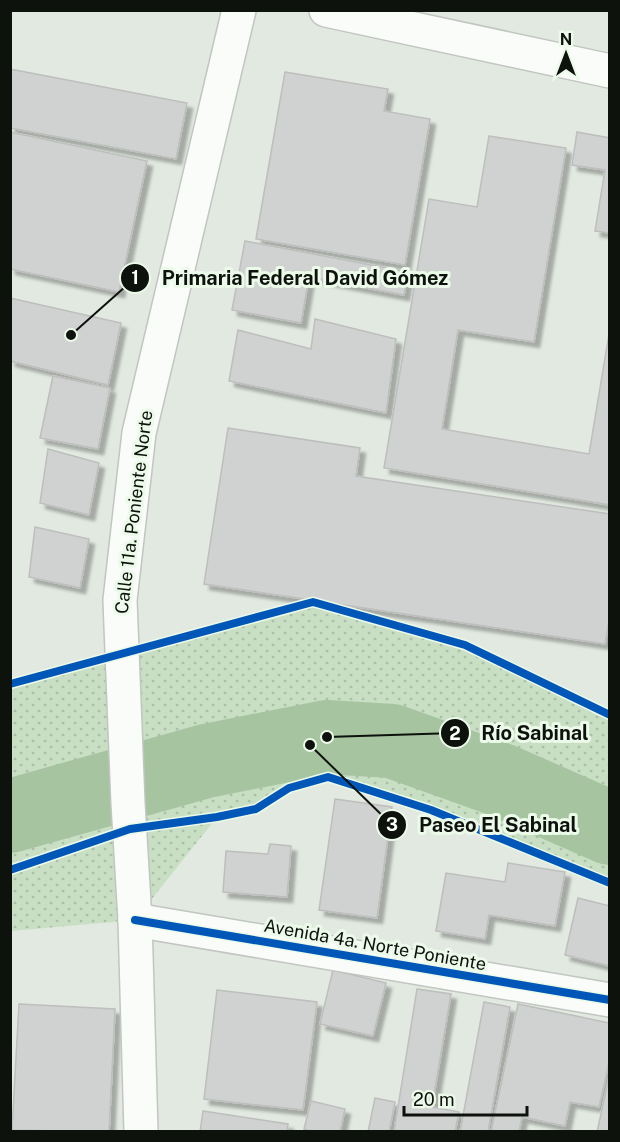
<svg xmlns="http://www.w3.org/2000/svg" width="620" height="1142" font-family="'Public Sans',sans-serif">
<defs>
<pattern id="park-dots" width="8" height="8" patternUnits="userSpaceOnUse" patternTransform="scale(1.5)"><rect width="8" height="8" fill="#c8dfc4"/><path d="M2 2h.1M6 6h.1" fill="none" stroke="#abbea7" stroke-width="1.8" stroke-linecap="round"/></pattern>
<filter id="shadow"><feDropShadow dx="5.5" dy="5.5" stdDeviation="1.5" flood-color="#0004"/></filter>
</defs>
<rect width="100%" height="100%" fill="#e1e9e0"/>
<!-- park -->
<polygon fill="url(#park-dots)" points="313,602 465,645 609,713 609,883 431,810 328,777 289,788 256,809 217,817 135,920 11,931 11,684"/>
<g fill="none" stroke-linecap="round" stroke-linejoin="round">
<!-- river -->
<polyline stroke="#a6c4a0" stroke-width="74" points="10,816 206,761 327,737 392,741 501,780 610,828"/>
</g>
<!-- building -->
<g fill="#d0d1d1" stroke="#bdbebd" stroke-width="1.5" filter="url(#shadow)">
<polygon points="10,69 187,103 176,159 10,128"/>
<polygon points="285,72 388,89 384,111 430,119 405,265 256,239"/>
<polygon points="10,132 147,161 119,292 10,269"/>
<polygon points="577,132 610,138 610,233 595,231 605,170 572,165"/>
<polygon points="489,136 566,148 534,342 458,330 442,429 589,454 610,328 610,505 384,468 429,199 477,207"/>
<polygon points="245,241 408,272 404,295 309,277 301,323 232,310"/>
<polygon points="10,298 121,323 108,385 10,361"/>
<polygon points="315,319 396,339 386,413 229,381 238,330 311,349"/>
<polygon points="53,376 110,388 98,449 40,438"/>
<polygon points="228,428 360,448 356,476 610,514 610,615 605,644 204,584"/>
<polygon points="48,449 99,463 89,515 40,503"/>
<polygon points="35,527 89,539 80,588 29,577"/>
<polygon points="335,799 392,807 377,918 319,910"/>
<polygon points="270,844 291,846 287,897 223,892 226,851 268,854"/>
<polygon points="508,863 565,872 555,926 489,915 485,939 436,931 446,873 505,882"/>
<polygon points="578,898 610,906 610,966 565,955"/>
<polygon points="333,970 386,983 373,1036 320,1024"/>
<polygon points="417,989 451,994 432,1107 459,1112 455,1132 394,1132"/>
<polygon points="217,990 317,1002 303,1110 204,1099"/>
<polygon points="484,1002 510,1007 488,1132 460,1132"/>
<polygon points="19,1004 115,1009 109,1132 12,1130"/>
<polygon points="518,1004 610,1023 610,1058 599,1107 570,1102 565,1126 522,1117 519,1132 491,1132"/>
<polygon points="610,1073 610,1132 597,1132"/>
<polygon points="375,1098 395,1102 389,1132 368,1132"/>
<polygon points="311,1101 345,1109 340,1132 314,1132 304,1129"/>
<polygon points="203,1111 288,1124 287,1132 200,1132"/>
</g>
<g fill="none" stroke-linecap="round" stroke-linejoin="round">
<defs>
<polyline id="minor" points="135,920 610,1000"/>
<g id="major">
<polyline points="326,10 610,71"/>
<polyline points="141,1132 135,920 128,803 120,600 139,433 239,10"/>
</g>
</defs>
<!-- minor casing -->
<use href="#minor" stroke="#c1c6c0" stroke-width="36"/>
<!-- major casing -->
<use href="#major" stroke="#c1c6c0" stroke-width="36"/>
<!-- minor -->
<use href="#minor" stroke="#fafcfa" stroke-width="33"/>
<!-- major -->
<use href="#major" stroke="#fafcfa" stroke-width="33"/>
<defs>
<g id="cycleway">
<polyline points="10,684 313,602 465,645 610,715"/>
<polyline points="10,870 130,829 217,817 256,809 289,788 328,777 431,810 610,883"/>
<polyline points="135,920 610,1000"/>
</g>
</defs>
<!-- cycleway casing -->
<use href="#cycleway" stroke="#ecfae9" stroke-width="11"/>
<!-- cycleway -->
<use href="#cycleway" stroke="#0057b8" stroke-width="8"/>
</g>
<g text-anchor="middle" stroke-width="6" stroke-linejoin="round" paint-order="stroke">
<!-- street labels -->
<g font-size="18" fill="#0e120d" stroke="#ecfae9">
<text transform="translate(134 512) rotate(-83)" y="6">Calle 11a. Poniente Norte</text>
<text transform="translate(375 945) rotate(10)" y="6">Avenida 4a. Norte Poniente</text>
</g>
</g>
<!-- callouts -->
<path fill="none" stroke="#0e120d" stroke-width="2" d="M71 335L135 278M327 737L455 733M310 745L392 825"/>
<g fill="#0e120d" stroke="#ecfae9" stroke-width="2">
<circle cx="71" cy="335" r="6"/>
<circle cx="327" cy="737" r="6"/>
<circle cx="310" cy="745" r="6"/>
<circle cx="135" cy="278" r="15"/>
<circle cx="455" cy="733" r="15"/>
<circle cx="392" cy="825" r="15"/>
</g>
<g font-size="18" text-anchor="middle" font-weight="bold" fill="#fff">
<text x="135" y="284">1</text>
<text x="455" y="740">2</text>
<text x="392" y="831">3</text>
</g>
<g font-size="20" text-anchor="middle" font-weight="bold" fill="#0e120d" stroke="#ecfae9" stroke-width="6" stroke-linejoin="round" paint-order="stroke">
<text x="305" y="285">Primaria Federal David Gómez</text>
<text x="535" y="740">Río Sabinal</text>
<text x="498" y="832">Paseo El Sabinal</text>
</g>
<!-- border -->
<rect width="620" height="1142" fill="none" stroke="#0e120d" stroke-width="24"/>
<!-- north arrow -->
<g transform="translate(566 54)" stroke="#ecfae9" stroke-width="4.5" paint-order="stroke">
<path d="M0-4.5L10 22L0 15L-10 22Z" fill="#0e120d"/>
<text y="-9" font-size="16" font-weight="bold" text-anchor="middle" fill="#0e120d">N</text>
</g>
<!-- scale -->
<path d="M404 1106v9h123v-9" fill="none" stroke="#0e120d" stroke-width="3"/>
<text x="413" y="1106" font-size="18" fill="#0e120d" stroke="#ecfae9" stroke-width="4.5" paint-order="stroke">20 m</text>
</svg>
